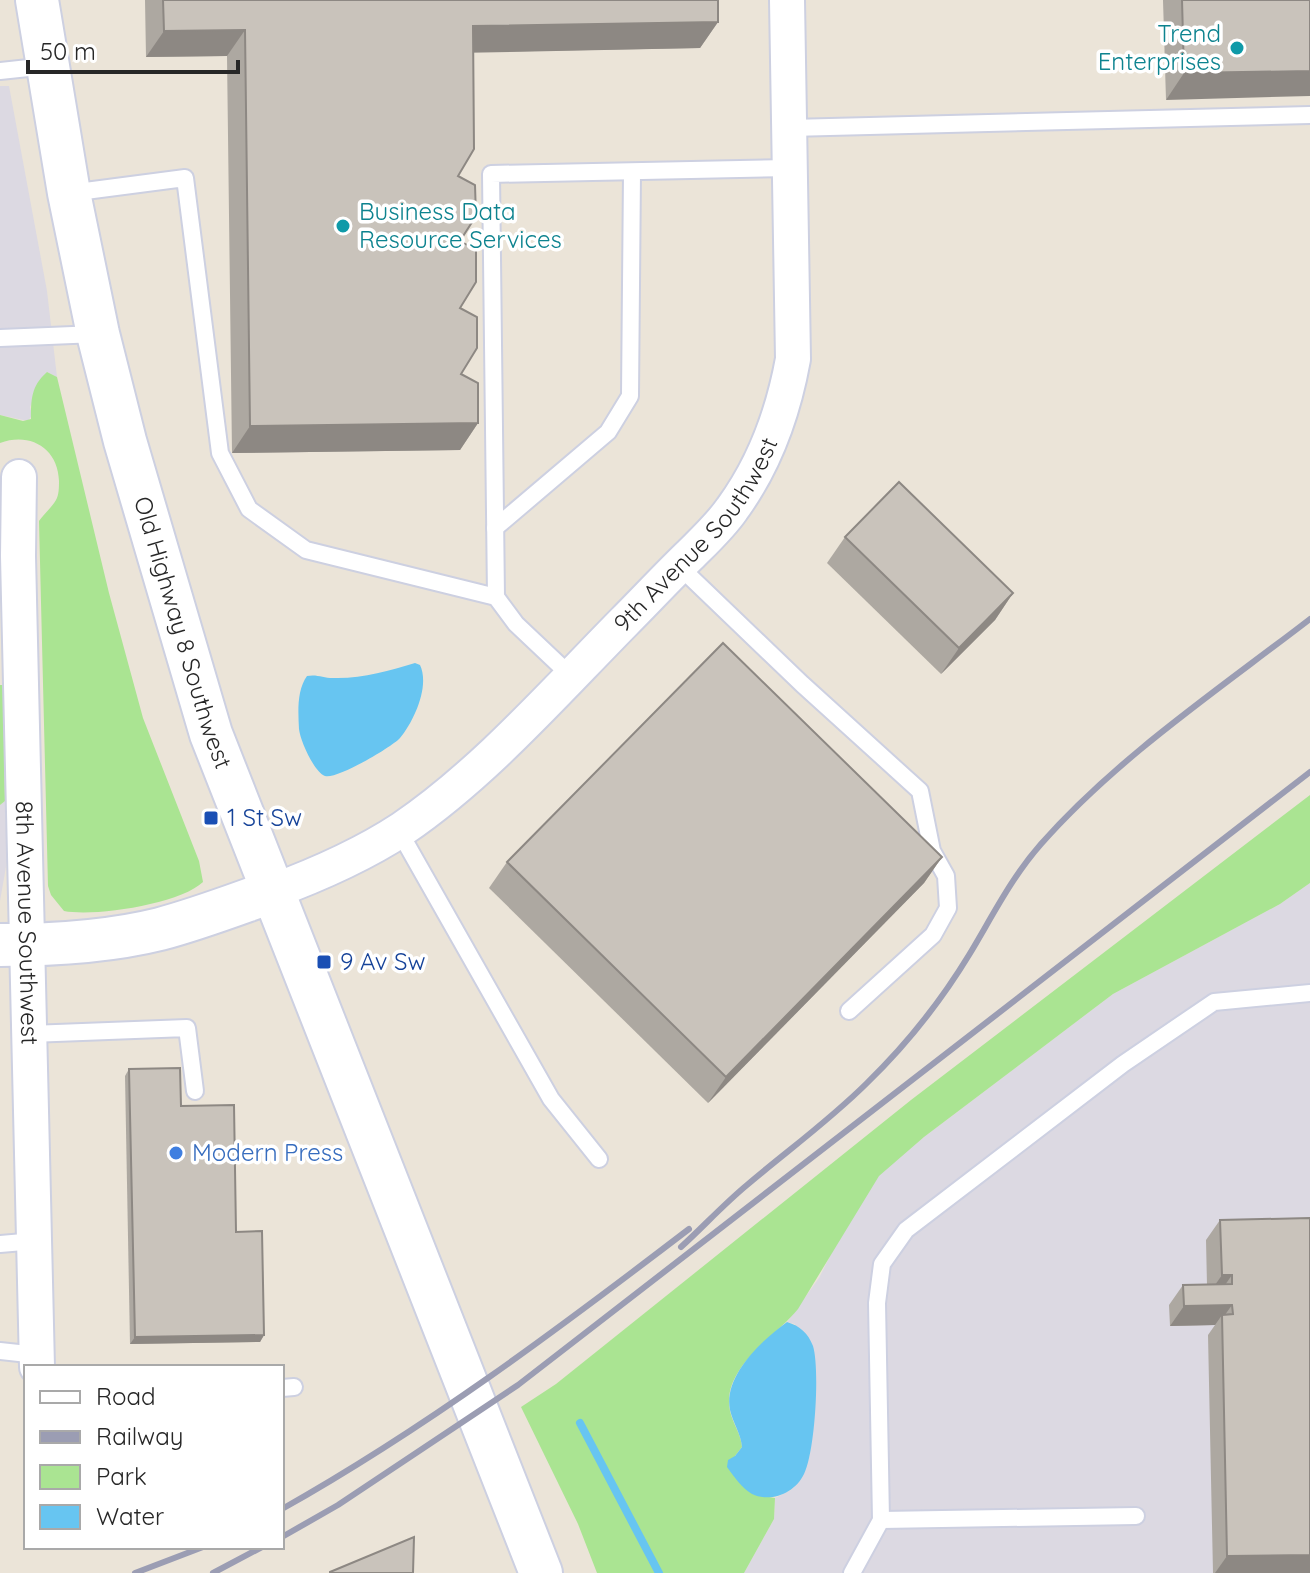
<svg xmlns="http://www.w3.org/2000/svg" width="1310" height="1573" font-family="Quicksand,sans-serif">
<rect width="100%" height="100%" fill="#ebe4d8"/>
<!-- industrial -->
<g fill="#dcd9e2">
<polygon points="0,86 9,86 47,291 57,377 47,372 30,407 32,415 28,421 0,415"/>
<polygon points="5,801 7,861 0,901 0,805"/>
<polygon points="1310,883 1310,1573 744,1573 774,1519 775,1498 791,1490 809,1458 815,1408 795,1324 787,1322 819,1278 840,1236 879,1175 924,1137 1113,994 1280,904"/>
</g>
<!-- green -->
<g fill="#aae492">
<path d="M47 372 57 377 109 593 143 718 199 861 203 882C180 904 95 917 64 911L51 895 48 886 39 521C44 514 52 507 56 500 59 495 59 487 59 481 58 448 30 432 0 443V415L23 421 31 419C31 400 31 386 47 372Z"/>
<polygon points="0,685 3,685 5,801 0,805"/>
<path d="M1310 795V883L1280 904 1113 994 924 1137 879 1176 798 1309C775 1338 721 1367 730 1411 733 1424 741 1434 742 1447L735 1456 753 1494 775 1498 774 1519 744 1573H597L578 1524 521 1407 556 1384 911 1100Z"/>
</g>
<!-- water -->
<g fill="#67c5f1">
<path d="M415 663 420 665C430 686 414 721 400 738 392 747 336 780 325 776 314 772 300 740 299 729 298 711 297 690 307 676 317 674 323 678 333 678 361 679 389 671 415 663Z"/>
<path d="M787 1322C800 1326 808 1333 813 1346 820 1369 815 1453 804 1474 795 1493 771 1503 752 1494 742 1488 734 1477 727 1467L728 1460 735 1456 742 1447C741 1434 733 1423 730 1410 723 1376 762 1340 787 1322Z"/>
</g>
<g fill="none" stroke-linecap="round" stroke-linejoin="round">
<!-- stream -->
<polyline stroke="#67c5f1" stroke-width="8" points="580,1423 659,1573"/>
<defs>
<g id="service">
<polyline points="0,71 47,66"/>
<polyline points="790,128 1310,115"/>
<polyline points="70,193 185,178 220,453 249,509 306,550 496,597"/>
<polyline points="0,338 97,334"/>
<polyline points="495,528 608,432 630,396 632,173"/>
<polyline points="679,566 802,684 920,791 932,851 946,876 948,908 933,935 849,1011"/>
<polyline points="571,676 516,624 496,597 491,174 791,168"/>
<polyline points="399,831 551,1099 599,1159"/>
<polyline points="30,1034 187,1028 195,1091"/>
<polyline points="0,1244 35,1241"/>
<polyline points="0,1351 37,1355"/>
<polyline points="282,1388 294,1387"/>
<polyline points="881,1520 1136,1516"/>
<polyline points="852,1573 881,1520 877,1303 882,1264 906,1230 1123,1064 1214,1002 1310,993"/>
</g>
<g id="minor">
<path id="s1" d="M19 477 18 556 37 1367"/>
<path id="s2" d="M271 892C317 875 361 856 402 829 483 774 554 693 623 623 646 600 668 576 691 554 705 540 721 525 732 509 765 464 783 414 793 359L787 0"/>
</g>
<g id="tertiary">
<path id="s3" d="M37 0 69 193 98 334 125 441 211 734 541 1573"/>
<path d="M0 945C53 945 108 942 160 929 198 919 234 905 271 892"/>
</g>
</defs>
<!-- service casing -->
<use href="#service" stroke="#cdd0e1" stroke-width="20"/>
<!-- minor casing -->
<use href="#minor" stroke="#cdd0e1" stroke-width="38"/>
<!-- tertiary casing -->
<use href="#tertiary" stroke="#cdd0e1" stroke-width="46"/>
<!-- service -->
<use href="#service" stroke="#fff" stroke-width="16"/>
<!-- minor -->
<use href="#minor" stroke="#fff" stroke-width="34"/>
<!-- tertiary -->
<use href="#tertiary" stroke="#fff" stroke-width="42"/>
<!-- rail -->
<g stroke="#9b9db3" stroke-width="6">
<path d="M681 1247C703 1227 724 1204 747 1185 787 1151 830 1120 867 1083 906 1045 941 1001 969 955 992 917 1011 878 1041 844 1118 757 1218 690 1310 619"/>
<path d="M282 1509C426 1428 557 1330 689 1229"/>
<polyline points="282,1537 338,1505 518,1385 1310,772"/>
<polyline points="135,1573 203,1547"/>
<polyline points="213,1573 262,1547"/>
</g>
</g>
<!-- wall -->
<g fill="#ada8a1">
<polygon points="145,0 718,0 718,22 700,48 473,52 458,176 461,374 478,423 460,450 232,453 227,56 146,57"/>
<polygon points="1163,0 1310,0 1166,100"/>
<polygon points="845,537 1013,593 995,620 941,674 827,563"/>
<polygon points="942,857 924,883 708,1103 489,888 507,862"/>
<polygon points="129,1069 181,1106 236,1232 264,1335 260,1342 130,1344 125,1076"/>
<polygon points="1220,1220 1310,1573 1213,1573 1208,1335 1215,1325 1170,1326 1169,1305 1183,1285 1207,1285 1206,1240"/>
</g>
<!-- shaded-wall -->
<g fill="#8d8883">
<polygon points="718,22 700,48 455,53 473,26"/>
<polygon points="245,30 227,56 146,57 164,31"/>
<polygon points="1310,71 1310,96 1166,100 1184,73"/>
<polygon points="478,423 460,450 232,453 250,426"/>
<polygon points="1013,593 995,620 941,674 959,648"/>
<polygon points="942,857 924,883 708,1103 726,1077"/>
<polygon points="1222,1275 1232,1275 1218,1295 1208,1295"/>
<polygon points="1232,1305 1222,1319 1222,1315 1215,1325 1170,1326 1184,1306"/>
<polygon points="264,1335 260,1342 130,1344 135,1337"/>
<polygon points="1310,1555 1310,1573 1215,1573 1227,1556"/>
</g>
<!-- building -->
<g fill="#c9c3bb" stroke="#8d8883" stroke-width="2">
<polygon points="163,0 718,0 718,22 473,26 474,149 458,176 475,185 476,216 460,241 476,250 476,282 460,308 477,317 477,348 461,374 478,383 478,423 250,426 245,30 164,31"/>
<polygon points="1182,0 1310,0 1310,71 1184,73"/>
<polygon points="899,482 1013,593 959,648 845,537"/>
<polygon points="723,643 942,857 726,1077 507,862"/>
<polygon points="180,1068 181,1106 234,1105 236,1232 262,1231 264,1335 135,1337 129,1069"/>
<polygon points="1310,1218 1310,1555 1227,1556 1222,1315 1233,1314 1232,1305 1184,1306 1183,1285 1232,1284 1232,1275 1222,1275 1220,1220"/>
<polygon points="414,1537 413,1573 330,1573 330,1572"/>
</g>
<!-- markers -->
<g fill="#0f9aa8" stroke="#fff" stroke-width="3">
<circle cx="1237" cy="48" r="8"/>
<circle cx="343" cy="226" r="8"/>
</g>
<g fill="#1a4fb4" stroke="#fff" stroke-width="3">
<rect x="203" y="810" width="16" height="16" rx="4"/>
<rect x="316" y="954" width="16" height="16" rx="4"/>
</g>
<circle fill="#3f7fe0" stroke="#fff" stroke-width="3" cx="176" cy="1153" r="8"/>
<g text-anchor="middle" stroke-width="7" stroke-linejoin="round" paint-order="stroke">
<!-- culture labels -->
<g font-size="24" fill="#0d838f" stroke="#fff" text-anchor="end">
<text x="1221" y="42">Trend<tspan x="1221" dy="28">Enterprises</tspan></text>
<text x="359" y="220" text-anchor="start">Business Data<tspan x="359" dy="28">Resource Services</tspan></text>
</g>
<!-- street labels -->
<g font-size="24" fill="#272727" stroke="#fff">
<text dy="8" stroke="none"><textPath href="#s2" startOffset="564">9th Avenue Southwest</textPath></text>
<text dy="8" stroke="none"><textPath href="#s3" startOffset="650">Old Highway 8 Southwest</textPath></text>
<text dy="8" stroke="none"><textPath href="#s1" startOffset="446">8th Avenue Southwest</textPath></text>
</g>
<!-- transit labels -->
<g font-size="24" fill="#164399" stroke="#fff" text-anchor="start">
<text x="227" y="826">1 St Sw</text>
<text x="340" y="970">9 Av Sw</text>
</g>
<!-- shop labels -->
<g font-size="24" fill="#366cbe" stroke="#fff" text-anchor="start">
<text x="192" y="1161">Modern Press</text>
</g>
</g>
<!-- legend -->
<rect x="24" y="1365" width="260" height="184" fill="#ffffff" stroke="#a9a9a9" stroke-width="2"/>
<rect x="40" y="1391" width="40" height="12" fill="#ffffff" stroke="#a9a9a9" stroke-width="2"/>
<text x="96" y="1405" font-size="24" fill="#272727">Road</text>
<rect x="40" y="1431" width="40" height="12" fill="#9b9db3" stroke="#a9a9a9" stroke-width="2"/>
<text x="96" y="1445" font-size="24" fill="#272727">Railway</text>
<rect x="40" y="1465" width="40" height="24" fill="#aae492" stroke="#a9a9a9" stroke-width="2"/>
<text x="96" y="1485" font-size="24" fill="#272727">Park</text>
<rect x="40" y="1505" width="40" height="24" fill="#67c5f1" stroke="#a9a9a9" stroke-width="2"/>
<text x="96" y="1525" font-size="24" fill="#272727">Water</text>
<!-- scale -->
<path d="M28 60v12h210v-12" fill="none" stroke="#272727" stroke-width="4"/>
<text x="40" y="60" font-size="24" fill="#272727" stroke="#ffffff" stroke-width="6" paint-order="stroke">50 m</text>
</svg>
